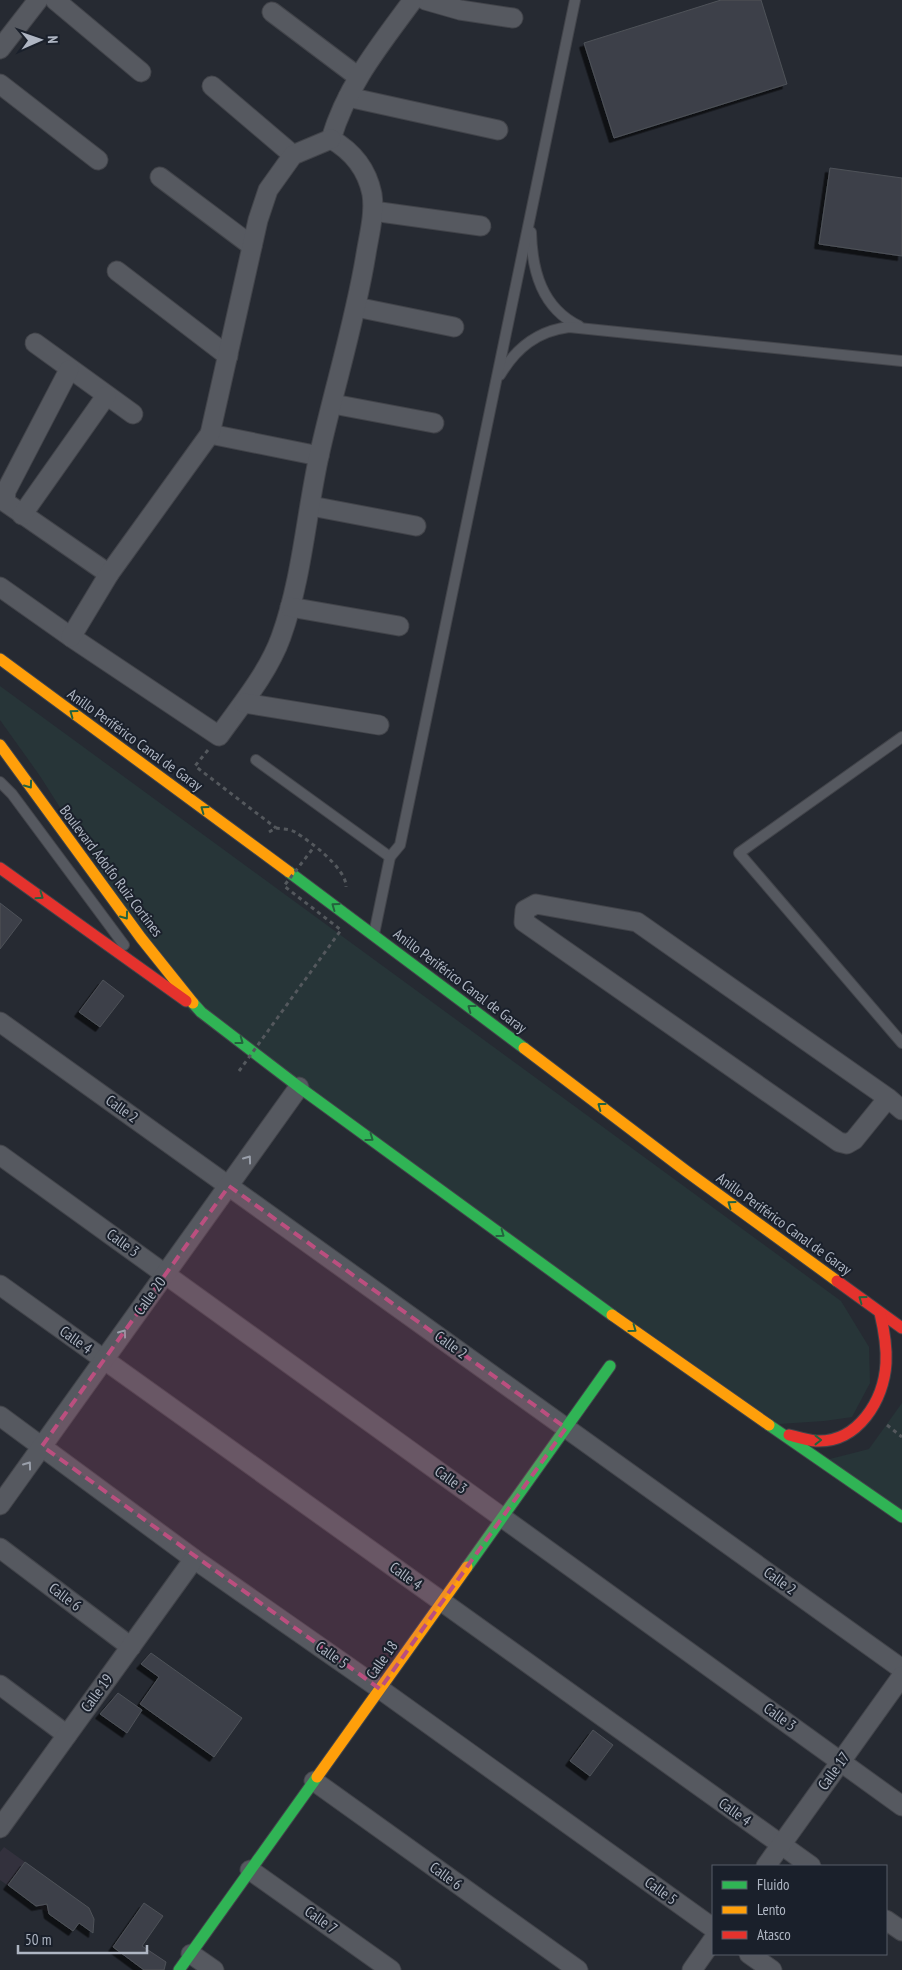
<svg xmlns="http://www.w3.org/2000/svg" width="902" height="1970" font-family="'PT Sans Narrow',sans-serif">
<defs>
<filter id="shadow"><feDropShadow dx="-4.5" dy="4.5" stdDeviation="0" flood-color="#0009"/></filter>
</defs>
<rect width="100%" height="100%" fill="#262a32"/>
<!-- medical -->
<polygon fill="#33313d" points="4,1847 75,1898 59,1921 0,1880 0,1852"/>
<!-- green -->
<g fill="#273538">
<polygon points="0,686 841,1301 869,1347 870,1383 852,1417 824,1421 779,1424 190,1012 40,776 0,720"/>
<polygon points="902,1403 902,1516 822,1461 869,1449"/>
</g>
<!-- building -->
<g fill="#3e4148" stroke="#4e5259" filter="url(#shadow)">
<polygon points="721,0 761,0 787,84 614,138 584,43"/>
<polygon points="830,168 902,178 902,256 819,244"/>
<polygon points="0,903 22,920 0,949"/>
<polygon points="103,980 124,996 100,1027 79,1012"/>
<polygon points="151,1653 242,1718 214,1757 140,1704 159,1677 141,1664"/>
<polygon points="118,1693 142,1710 127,1733 100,1714"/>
<polygon points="593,1730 613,1745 590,1776 570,1761"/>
<polygon points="25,1862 89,1908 94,1919 93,1933 79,1923 73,1931 49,1914 47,1904 36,1906 8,1885"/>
<polygon points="144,1903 163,1916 142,1946 166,1962 164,1970 144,1970 113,1947"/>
</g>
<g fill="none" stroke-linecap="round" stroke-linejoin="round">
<defs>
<g id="lane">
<path d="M531 232C532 271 542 308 579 326"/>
<path d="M500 375C516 348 537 331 569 327L902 361"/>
<polyline points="902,737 739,853 902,1043"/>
<polyline points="256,760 390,857"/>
<polyline points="0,782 12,794 124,945"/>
<polyline points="374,934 390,857 400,845 575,0"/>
</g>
<g id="street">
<polyline points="55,0 141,72"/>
<polyline points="425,0 460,10 513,18"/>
<polyline points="272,12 357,76"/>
<polyline points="0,49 38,0"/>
<polyline points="0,84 98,160"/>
<polyline points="212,86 293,155"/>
<polyline points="348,97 498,130"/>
<path d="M331 139C347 85 380 45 413 0"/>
<polyline points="160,177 252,246"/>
<polyline points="373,211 481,226"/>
<polyline points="117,271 228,356"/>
<polyline points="356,307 454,327"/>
<polyline points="35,343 133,414"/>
<polyline points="69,370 6,491 5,502 109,574"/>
<polyline points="333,404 434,423"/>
<polyline points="210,434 319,456"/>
<polyline points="311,506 416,526"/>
<polyline points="22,515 106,396"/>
<path d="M0 587 71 637 219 736C241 705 268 673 281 637 302 579 306 515 319 456 334 388 355 322 366 254 369 235 375 214 372 194 367 169 352 151 331 139"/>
<polyline points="290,607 399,626"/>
<polyline points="71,637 109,574 210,434 258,220 268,190 293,155 331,139"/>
<polyline points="244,703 379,725"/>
<polyline points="0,1022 902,1669"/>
<polyline points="888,1098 854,1140 847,1144 839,1142 524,922 525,910 536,904 637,922 888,1098 902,1110"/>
<polyline points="0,1155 902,1806"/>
<polyline points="0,1285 811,1866"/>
<polyline points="0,1416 194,1559 380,1689 713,1928"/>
<polyline points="0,1505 299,1087"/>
<polyline points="0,1548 131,1647"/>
<polyline points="0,1685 67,1735"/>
<polyline points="314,1781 578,1970"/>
<polyline points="0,1828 194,1559"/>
<polyline points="766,1866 902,1676"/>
<polyline points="250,1870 391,1970"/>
<polyline points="886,1920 902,1931"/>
<polyline points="191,1954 214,1970"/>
<polyline points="749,1954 772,1970"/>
<polyline points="692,1970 713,1940"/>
</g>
<g id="fast">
<polyline points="289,872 524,1048"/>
<polyline points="193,1003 201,1012 299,1087 612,1315"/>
<polyline points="769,1425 902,1517"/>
<polyline points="467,1567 610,1366"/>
<polyline points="179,1970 317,1777"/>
</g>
<g id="slow">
<polyline points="0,659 289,872"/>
<polyline points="0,745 141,938 193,1003"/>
<polyline points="524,1048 686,1171 837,1281"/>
<polyline points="612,1315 769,1425"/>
<polyline points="317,1777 467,1567"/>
</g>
<g id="jam">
<polyline points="0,868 186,1001"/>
<polyline points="837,1281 902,1328"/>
<path d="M789 1435C797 1437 807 1440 816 1441 858 1443 884 1400 886 1363 887 1346 884 1330 880 1313"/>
</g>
</defs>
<!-- lane casing -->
<use href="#lane" stroke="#42444a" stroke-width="12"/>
<!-- street casing -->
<use href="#street" stroke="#42444a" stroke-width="21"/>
<!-- fast casing -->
<use href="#fast" stroke="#42444a" stroke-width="13"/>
<!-- slow casing -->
<use href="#slow" stroke="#42444a" stroke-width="13"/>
<!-- jam casing -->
<use href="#jam" stroke="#42444a" stroke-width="13"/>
<!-- path -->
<g stroke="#54585d" stroke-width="3" stroke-dasharray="4 4" stroke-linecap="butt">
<polyline points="208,750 195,766 276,828"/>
<path d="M269 832 276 828C282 829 290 829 295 832 310 841 347 869 346 887"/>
<polyline points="887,1425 902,1437"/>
</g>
<!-- lane -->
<use href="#lane" stroke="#565960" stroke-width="10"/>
<!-- street -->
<use href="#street" stroke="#565960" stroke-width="19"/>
<!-- fast -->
<use href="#fast" stroke="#30b455" stroke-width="11"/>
<!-- slow -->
<use href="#slow" stroke="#ff9f0a" stroke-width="11"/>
<!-- jam -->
<use href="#jam" stroke="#e5322d" stroke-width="11"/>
<!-- path-bridge -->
<polyline stroke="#54585d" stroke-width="3" stroke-dasharray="4 4" stroke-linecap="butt" points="239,1071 341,930 284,886 314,847"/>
</g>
<!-- one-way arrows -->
<defs><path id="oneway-chevron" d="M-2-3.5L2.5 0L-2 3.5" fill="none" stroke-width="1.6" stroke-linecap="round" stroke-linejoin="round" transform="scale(1.25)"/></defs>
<g stroke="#24633e">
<use href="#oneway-chevron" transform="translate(73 713) rotate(-144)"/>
<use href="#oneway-chevron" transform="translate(29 785) rotate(54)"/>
<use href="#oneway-chevron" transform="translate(204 809) rotate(-144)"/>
<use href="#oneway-chevron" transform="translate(40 896) rotate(35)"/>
<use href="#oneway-chevron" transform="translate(335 906) rotate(-144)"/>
<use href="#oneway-chevron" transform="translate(125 916) rotate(54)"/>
<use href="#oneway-chevron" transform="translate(471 1008) rotate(-143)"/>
<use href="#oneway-chevron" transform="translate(240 1041) rotate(37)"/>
<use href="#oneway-chevron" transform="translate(601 1106) rotate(-143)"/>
<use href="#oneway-chevron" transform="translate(370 1138) rotate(36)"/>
<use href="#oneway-chevron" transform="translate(731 1204) rotate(-144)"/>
<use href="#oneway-chevron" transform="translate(501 1234) rotate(36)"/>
<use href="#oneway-chevron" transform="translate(862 1299) rotate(-144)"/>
<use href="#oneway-chevron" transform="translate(633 1329) rotate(36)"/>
<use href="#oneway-chevron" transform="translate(818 1440)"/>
</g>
<g stroke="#999faa">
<use href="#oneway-chevron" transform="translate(248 1159) rotate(-54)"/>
<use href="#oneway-chevron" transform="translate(123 1333) rotate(-54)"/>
<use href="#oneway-chevron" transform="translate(28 1465) rotate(-54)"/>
</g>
<!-- marked area -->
<path fill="#bb4f7f" fill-opacity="0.2" stroke="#bb4f7f" stroke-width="4" stroke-dasharray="10 6" stroke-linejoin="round" d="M229 1186 566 1428 380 1689 42 1446Z"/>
<g text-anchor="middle" stroke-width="4" stroke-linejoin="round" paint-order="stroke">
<!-- street labels -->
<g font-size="15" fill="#afb6c3" stroke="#1a202b">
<text transform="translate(135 740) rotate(36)" y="5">Anillo Periférico Canal de Garay</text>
<text transform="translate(111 871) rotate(53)" y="5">Boulevard Adolfo Ruiz Cortines</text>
<text transform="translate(460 981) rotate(37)" y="5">Anillo Periférico Canal de Garay</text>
<text transform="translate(122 1109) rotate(36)" y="5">Calle 2</text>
<text transform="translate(784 1224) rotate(36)" y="5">Anillo Periférico Canal de Garay</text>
<text transform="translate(123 1243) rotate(36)" y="5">Calle 3</text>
<text transform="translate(150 1296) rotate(-54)" y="5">Calle 20</text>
<text transform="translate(76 1340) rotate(36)" y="5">Calle 4</text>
<text transform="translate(451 1345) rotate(36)" y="5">Calle 2</text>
<text transform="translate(451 1480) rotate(36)" y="5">Calle 3</text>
<text transform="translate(406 1576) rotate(36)" y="5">Calle 4</text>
<text transform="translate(780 1581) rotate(36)" y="5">Calle 2</text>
<text transform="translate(65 1597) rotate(37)" y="5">Calle 6</text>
<text transform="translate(332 1655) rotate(35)" y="5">Calle 5</text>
<text transform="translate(382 1660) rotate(-55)" y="5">Calle 18</text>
<text transform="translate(97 1693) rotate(-54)" y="5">Calle 19</text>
<text transform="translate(780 1717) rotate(36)" y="5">Calle 3</text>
<text transform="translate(834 1771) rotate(-54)" y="5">Calle 17</text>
<text transform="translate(735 1812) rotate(36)" y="5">Calle 4</text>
<text transform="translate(446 1876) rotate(36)" y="5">Calle 6</text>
<text transform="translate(661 1891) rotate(36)" y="5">Calle 5</text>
<text transform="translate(321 1920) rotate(35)" y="5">Calle 7</text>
</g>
</g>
<!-- legend -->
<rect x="712" y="1865" width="175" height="90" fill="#1a202b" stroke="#565c68"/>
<rect x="722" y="1881" width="25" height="8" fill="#30b455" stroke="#565c68"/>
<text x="757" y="1890" font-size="15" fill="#afb6c3">Fluido</text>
<rect x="722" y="1906" width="25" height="8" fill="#ff9f0a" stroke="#565c68"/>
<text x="757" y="1915" font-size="15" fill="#afb6c3">Lento</text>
<rect x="722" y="1931" width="25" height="8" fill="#e5322d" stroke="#565c68"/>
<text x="757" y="1940" font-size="15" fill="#afb6c3">Atasco</text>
<!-- north arrow -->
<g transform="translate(40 40) rotate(88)" stroke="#1a202b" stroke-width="4" paint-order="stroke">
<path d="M0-4L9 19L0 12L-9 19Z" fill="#afb6c3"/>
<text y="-8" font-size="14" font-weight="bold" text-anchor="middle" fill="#afb6c3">N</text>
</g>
<!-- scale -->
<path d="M18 1945v8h129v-8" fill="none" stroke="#afb6c3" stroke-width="2.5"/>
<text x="25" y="1945" font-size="15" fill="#afb6c3" stroke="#1a202b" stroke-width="4" paint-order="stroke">50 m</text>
</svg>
